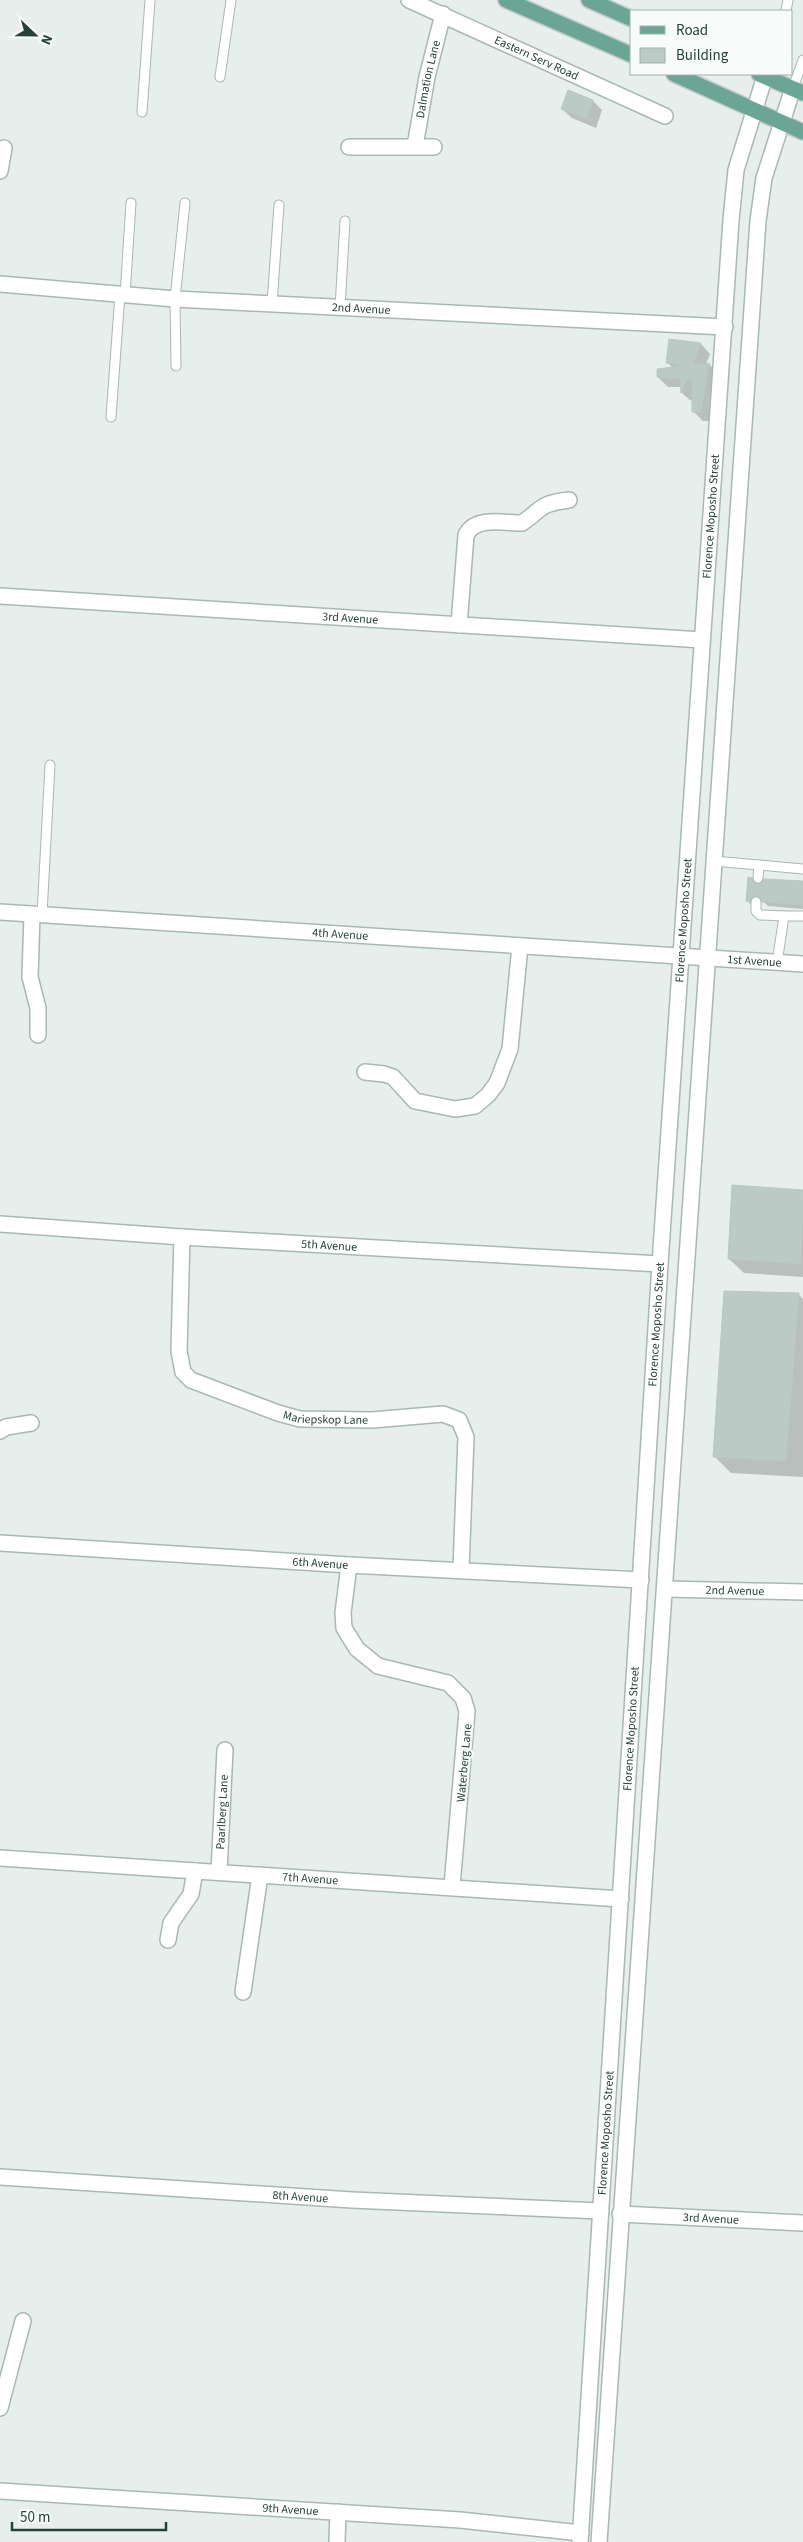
<svg xmlns="http://www.w3.org/2000/svg" width="803" height="2542" font-family="'Source Sans 3',sans-serif">
<rect width="100%" height="100%" fill="#e6efeb"/>
<!-- shadow -->
<g fill="#0003">
<polygon points="569,92 593,101 602,110 596,128 572,118 562,109"/>
<polygon points="670,341 701,344 710,354 706,364 709,364 718,373 710,421 703,421 693,411 693,396 691,401 682,393 682,387 668,387 658,377 673,368 667,362"/>
<polygon points="751,879 757,885 803,883 803,909 768,906 762,900 752,905 747,901"/>
<polygon points="733,1186 803,1191 803,1277 744,1273 729,1259"/>
<polygon points="798,1294 803,1299 803,1477 731,1473 714,1456"/>
</g>
<!-- building -->
<g fill="#bbcac4" stroke="#b8c9c2">
<polygon points="568,90 593,100 587,119 561,109"/>
<polygon points="669,339 701,343 693,365 709,363 701,412 692,412 692,380 687,379 681,393 680,379 657,377 657,369 680,366 679,364 666,363"/>
<polygon points="748,877 752,878 754,883 758,884 764,879 803,881 803,905 762,902 756,896 752,897 750,902 746,901"/>
<polygon points="732,1185 803,1190 801,1264 728,1259"/>
<polygon points="724,1291 799,1293 786,1461 713,1457"/>
</g>
<g fill="none" stroke-linecap="round" stroke-linejoin="round">
<defs>
<g id="service">
<polyline points="786,11 788,0"/>
<polyline points="220,77 231,0"/>
<polyline points="793,88 803,60"/>
<polyline points="142,112 150,0"/>
<polyline points="125,295 131,203"/>
<polyline points="272,304 279,205"/>
<polyline points="340,308 345,221"/>
<polyline points="176,366 175,299 185,203"/>
<polyline points="111,417 120,294"/>
<polyline points="714,861 803,869"/>
<polyline points="758,878 759,865"/>
<polyline points="756,902 756,911 760,915 784,916"/>
<polyline points="42,914 50,765"/>
<polyline points="777,963 784,916 803,916"/>
</g>
<g id="minor">
<path id="s1" d="M409 0 665 116"/>
<path id="s2" d="M415 146 427 77 443 14"/>
<polyline points="349,147 434,147"/>
<polyline points="0,171 4,148"/>
<path id="s3" d="M0 284 175 299 725 327"/>
<path id="s4" d="M0 596 702 640"/>
<path d="M459 625 466 535C475 516 503 523 522 523 544 508 538 504 569 500"/>
<path id="s5" d="M0 912 803 964"/>
<polyline points="32,914 30,977 38,1008 38,1035"/>
<polyline points="365,1072 384,1074 393,1077 415,1101 455,1109 475,1106 488,1095 497,1083 510,1049 520,946"/>
<path id="s6" d="M0 1224 182 1237 660 1264"/>
<path id="s7" d="M182 1237 179 1351 183 1372 191 1380 278 1413 300 1419 372 1420 443 1414 459 1420 466 1437 461 1569"/>
<polyline points="0,1431 6,1427 31,1423"/>
<path id="s8" d="M0 1543 349 1565 641 1580"/>
<polyline points="349,1565 343,1613 344,1628 357,1649 378,1666 448,1683 463,1698 467,1711 452,1886"/>
<path id="s9" d="M666 1589 803 1592"/>
<path id="s10" d="M0 1858 621 1899"/>
<path id="s11" d="M219 1872 225 1750"/>
<polyline points="168,1940 171,1923 191,1894 195,1871"/>
<polyline points="243,1992 260,1875"/>
<path id="s12" d="M0 2177 352 2200 601 2211"/>
<path id="s13" d="M620 2214 803 2223"/>
<polyline points="0,2408 23,2321"/>
<path id="s14" d="M0 2491 460 2520 581 2533"/>
<polyline points="337,2542 338,2512"/>
</g>
<g id="tertiary">
<path id="s15" d="M580 2542 660 1264 731 220 736 170 765 76"/>
<polyline points="599,2542 758,221 764,178 793,88"/>
</g>
<g id="primary">
<polyline points="506,0 632,55"/>
<polyline points="589,0 632,19"/>
<polyline points="674,74 803,132"/>
<polyline points="759,74 803,93"/>
</g>
</defs>
<!-- service casing -->
<use href="#service" stroke="#a8b8b2" stroke-width="11"/>
<!-- minor casing -->
<use href="#minor" stroke="#a8b8b2" stroke-width="18"/>
<!-- tertiary casing -->
<use href="#tertiary" stroke="#a8b8b2" stroke-width="18"/>
<!-- primary casing -->
<use href="#primary" stroke="#c2cac8" stroke-width="18"/>
<!-- service -->
<use href="#service" stroke="#fff" stroke-width="9"/>
<!-- minor -->
<use href="#minor" stroke="#fff" stroke-width="15"/>
<!-- tertiary -->
<use href="#tertiary" stroke="#fff" stroke-width="15"/>
<!-- primary -->
<use href="#primary" stroke="#6aa596" stroke-width="15"/>
</g>
<g text-anchor="middle" stroke-width="4.5" stroke-linejoin="round" paint-order="stroke">
<!-- street labels -->
<g font-size="12" fill="#24423a" stroke="#f7fbf9">
<text dy="4" stroke="none"><textPath href="#s1" startOffset="140">Eastern Serv Road</textPath></text>
<text dy="4" stroke="none"><textPath href="#s2" startOffset="68">Dalmation Lane</textPath></text>
<text dy="4" stroke="none"><textPath href="#s3" startOffset="362">2nd Avenue</textPath></text>
<text dy="4" stroke="none"><textPath href="#s15" startOffset="2030">Florence Moposho Street</textPath></text>
<text dy="4" stroke="none"><textPath href="#s4" startOffset="351">3rd Avenue</textPath></text>
<text dy="4" stroke="none"><textPath href="#s15" startOffset="1625">Florence Moposho Street</textPath></text>
<text dy="4" stroke="none"><textPath href="#s5" startOffset="341">4th Avenue</textPath></text>
<text dy="4" stroke="none"><textPath href="#s5" startOffset="756">1st Avenue</textPath></text>
<text dy="4" stroke="none"><textPath href="#s6" startOffset="330">5th Avenue</textPath></text>
<text dy="4" stroke="none"><textPath href="#s15" startOffset="1220">Florence Moposho Street</textPath></text>
<text dy="4" stroke="none"><textPath href="#s7" startOffset="288">Mariepskop Lane</textPath></text>
<text dy="4" stroke="none"><textPath href="#s8" startOffset="321">6th Avenue</textPath></text>
<text dy="4" stroke="none"><textPath href="#s9" startOffset="69">2nd Avenue</textPath></text>
<text dy="4" stroke="none"><textPath href="#s15" startOffset="815">Florence Moposho Street</textPath></text>
<text transform="translate(464 1763) rotate(-85)" y="4">Waterberg Lane</text>
<text dy="4" stroke="none"><textPath href="#s11" startOffset="60">Paarlberg Lane</textPath></text>
<text dy="4" stroke="none"><textPath href="#s10" startOffset="311">7th Avenue</textPath></text>
<text dy="4" stroke="none"><textPath href="#s15" startOffset="410">Florence Moposho Street</textPath></text>
<text dy="4" stroke="none"><textPath href="#s12" startOffset="301">8th Avenue</textPath></text>
<text dy="4" stroke="none"><textPath href="#s13" startOffset="91">3rd Avenue</textPath></text>
<text dy="4" stroke="none"><textPath href="#s14" startOffset="291">9th Avenue</textPath></text>
</g>
</g>
<!-- legend -->
<rect x="630" y="10" width="162" height="65" fill="#f7fbf9" stroke="#a3b1ad"/>
<rect x="640" y="26" width="25" height="8" fill="#6aa596" stroke="#a3b1ad"/>
<text x="676" y="35" font-size="15" fill="#24423a">Road</text>
<rect x="640" y="48" width="25" height="15" fill="#bbcac4" stroke="#a3b1ad"/>
<text x="676" y="60" font-size="15" fill="#24423a">Building</text>
<!-- north arrow -->
<g transform="translate(35 35) rotate(112)" stroke="#f7fbf9" stroke-width="4" paint-order="stroke">
<path d="M0-4L9 19L0 12L-9 19Z" fill="#24423a"/>
<text y="-8" font-size="14" font-weight="bold" text-anchor="middle" fill="#24423a">N</text>
</g>
<!-- scale -->
<path d="M12 2522v8h154v-8" fill="none" stroke="#24423a" stroke-width="2.5"/>
<text x="20" y="2522" font-size="15" fill="#24423a" stroke="#f7fbf9" stroke-width="4" paint-order="stroke">50 m</text>
</svg>
